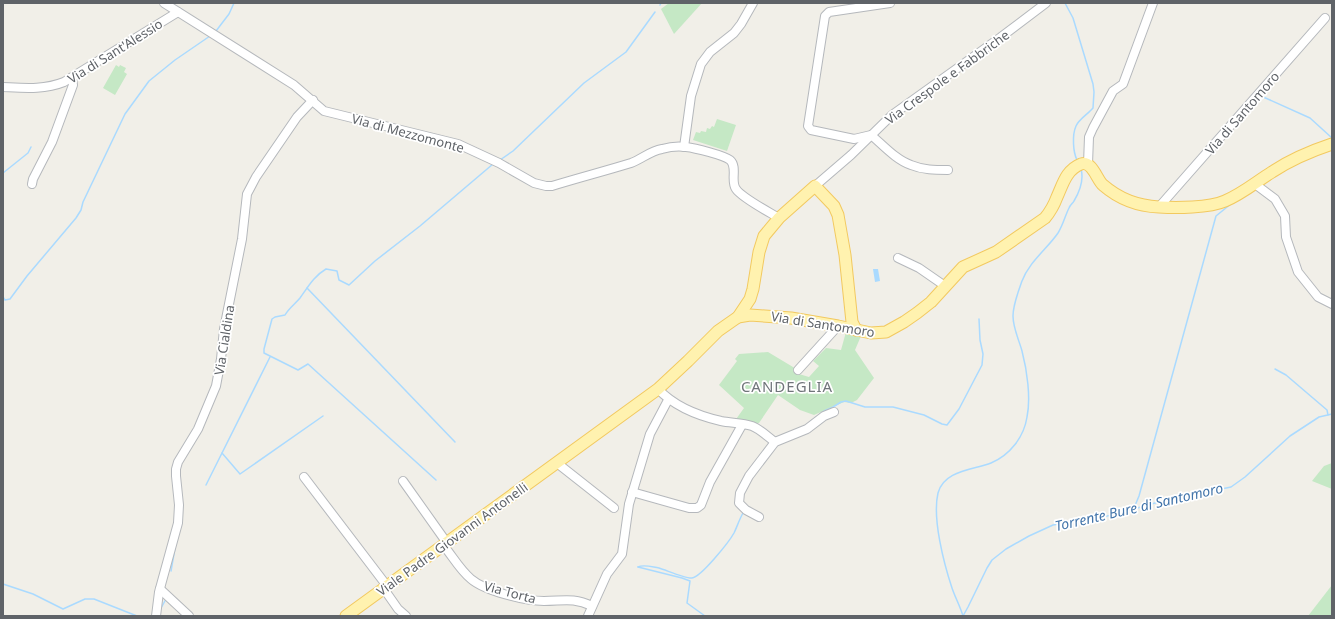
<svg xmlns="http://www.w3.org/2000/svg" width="1335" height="619" font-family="'Noto Sans',sans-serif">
<rect width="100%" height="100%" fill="#f1efe8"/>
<!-- green -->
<g fill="#c5e8c5">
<polygon points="669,3 702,3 674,34 661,9"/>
<polygon points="116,65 119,67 120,65 126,68 124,72 127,74 115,95 103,88"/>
<polygon points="717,119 736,125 727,151 693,140 696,132 700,133 701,131 706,132 707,128 710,129 712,126 714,127"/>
<polygon points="846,332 861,336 855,350 874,378 857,400 851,403 844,402 814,415 800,410 778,395 759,423 746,424 734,422 744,408 719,385 737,361 735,359 739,354 768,352 798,370 799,374 809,377 819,366 813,361 826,348 841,350"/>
<polygon points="1332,463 1332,489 1312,481 1324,466"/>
<polygon points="1332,585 1332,616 1308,616"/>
</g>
<!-- water -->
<polygon fill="#aadaff" points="873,269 878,269 880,281 875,282"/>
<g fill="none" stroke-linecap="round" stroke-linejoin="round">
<!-- stream -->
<g stroke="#aadaff" stroke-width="1.5">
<path d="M1065 3 1073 18 1093 84 1094 92 1093 108C1088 114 1079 119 1076 126 1072 135 1073 152 1077 160"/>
<polyline points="660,5 661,3"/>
<polyline points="216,31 229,14 234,3"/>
<polyline points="1261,96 1310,118 1332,138"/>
<polyline points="500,160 513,151 584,83 626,52 655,12"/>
<polyline points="3,173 28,153 31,147"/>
<polyline points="307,288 455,442"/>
<polyline points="3,297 5,300 10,299 27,276 76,218 81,210 83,202 125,114 149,81 175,60 210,36"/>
<polyline points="1275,369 1286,375 1327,410 1328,415"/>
<polyline points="811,421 824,411 833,407 841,402 846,401 865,407 893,407 924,415 942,424 947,425 959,409 982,365 983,354 980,340 979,319"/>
<polyline points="222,453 240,474 323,416"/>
<path d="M436 480 308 364 298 370 264 353V349L272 319 275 317 285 315C289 308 295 304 300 298 308 287 314 276 326 269L337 271 339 280 349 285 375 261 420 226 493 164"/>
<polyline points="206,485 270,357"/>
<polyline points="1134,508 1139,496 1216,216 1232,203"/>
<path d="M638 567C644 564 652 567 659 568 666 570 686 579 692 578 701 577 729 542 734 533 737 527 739 520 743 513"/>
<polyline points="638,567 682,578 690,581 687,603 705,616"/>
<polyline points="171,571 175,548"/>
<polyline points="3,584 33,594 63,609 85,599 94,599 137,616"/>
<polyline points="160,610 166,599"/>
<path d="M963 616C960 606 955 597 952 588 944 564 932 518 938 493 944 470 974 470 991 463 1010 455 1024 437 1027 417 1031 398 1027 370 1022 351 1019 340 1013 328 1013 316 1013 305 1018 292 1022 281 1029 262 1047 249 1058 233 1063 225 1065 216 1069 208 1070 205 1073 203 1074 201 1080 191 1084 180 1081 169"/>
<polyline points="963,616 968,607 987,568 992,560 1006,549 1029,536 1053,525 1113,515 1155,503 1231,487 1245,477 1290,436 1319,417 1332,414"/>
</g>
<defs>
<g id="minor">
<path d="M164 3 294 85 324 111 458 144 499 163 534 183 546 186H552C578 178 605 171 631 163 642 159 650 151 662 149 669 147 679 146 686 147 695 148 723 155 730 160 738 167 730 181 736 189 742 198 769 212 779 218"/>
<path d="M890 3 829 12 825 16 808 126 811 130 854 139 871 135C883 145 896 160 911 165 923 170 935 170 948 170"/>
<path d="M3 87C24 88 44 90 64 82L178 12"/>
<polyline points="684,147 691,96 701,64 710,52 734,33 741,24 753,3"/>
<polyline points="1088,164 1089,137 1093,128 1113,91 1123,84 1153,3"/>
<polyline points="32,184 33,179 52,142 73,85 72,78"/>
<polyline points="1255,184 1275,199 1285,216 1286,237 1298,272 1318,297 1332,304"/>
<polyline points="815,186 851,155 892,115 1001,37 1046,3"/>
<polyline points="1159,207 1325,18"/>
<polyline points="898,258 919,268 945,286"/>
<polyline points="798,370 838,326"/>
<path d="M658 389C674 406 699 416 721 421 731 423 742 423 752 426 760 429 768 437 775 442"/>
<polyline points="557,463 614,508"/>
<polyline points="304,477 387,586"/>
<polyline points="403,481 447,543"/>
<polyline points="632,492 689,508 697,508 701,505 710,482 742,425"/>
<polyline points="759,517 746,510 739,503 740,493 749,476 775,442 807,429 824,416 834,412"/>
<path d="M444 546C453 557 460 570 471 579 485 591 525 601 544 601 563 601 573 597 592 606"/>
<polyline points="160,589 189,616"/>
<polyline points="384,589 398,609 406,616"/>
<polyline points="156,616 159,592 178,523 179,505 176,476 176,469 178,462 198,429 216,386 221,359 224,329 242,239 247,194 256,177 297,117 313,100"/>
<polyline points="588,616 607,574 622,554 629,504 650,434 668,400"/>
</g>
<g id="major">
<path d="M738 317 750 315 791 318 838 326 871 333 886 332 904 322 917 313 931 302 963 267 996 252 1045 218C1050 212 1054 205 1057 197 1063 184 1066 170 1081 164 1092 160 1097 180 1103 185 1119 199 1138 206 1159 207 1176 208 1209 208 1225 201 1242 194 1256 182 1272 172 1290 160 1311 151 1332 144"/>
<polyline points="346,616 658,389 688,361 718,331 738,317 750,299 753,289 759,252 764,236 779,218 815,186 834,206 838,215 845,255 852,322 856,330"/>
</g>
</defs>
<!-- minor casing -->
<use href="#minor" stroke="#b5b8bc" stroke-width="10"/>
<!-- major casing -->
<use href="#major" stroke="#f2c960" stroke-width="13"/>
<!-- minor -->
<use href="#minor" stroke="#fff" stroke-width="8"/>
<!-- major -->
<use href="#major" stroke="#fff2af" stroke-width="11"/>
</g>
<g text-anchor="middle" stroke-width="3.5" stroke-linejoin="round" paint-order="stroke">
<!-- street labels -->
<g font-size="13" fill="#5f6368" stroke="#fff">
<text transform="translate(115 51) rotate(-32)" y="5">Via di Sant'Alessio</text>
<text transform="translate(947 77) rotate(-36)" y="5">Via Crespole e Fabbriche</text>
<text transform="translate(1242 113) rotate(-49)" y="5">Via di Santomoro</text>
<text transform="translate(408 133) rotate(15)" y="5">Via di Mezzomonte</text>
<text transform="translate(823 324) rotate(9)" y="5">Via di Santomoro</text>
<text transform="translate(224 340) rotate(-81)" y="5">Via Cialdina</text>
<text transform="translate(452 539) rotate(-36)" y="5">Viale Padre Giovanni Antonelli</text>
<text transform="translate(510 592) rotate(15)" y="5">Via Torta</text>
</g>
<!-- water labels -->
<g font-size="14" font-style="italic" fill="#4174aa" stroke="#fff">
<text transform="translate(1139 507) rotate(-13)" y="5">Torrente Bure di Santomoro</text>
</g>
<!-- quarter labels -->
<g font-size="15" letter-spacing="1" fill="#70757a" stroke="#fff">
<text x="787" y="392">CANDEGLIA</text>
</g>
</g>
<!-- border -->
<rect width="1335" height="619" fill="none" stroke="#5f6368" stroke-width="8"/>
</svg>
